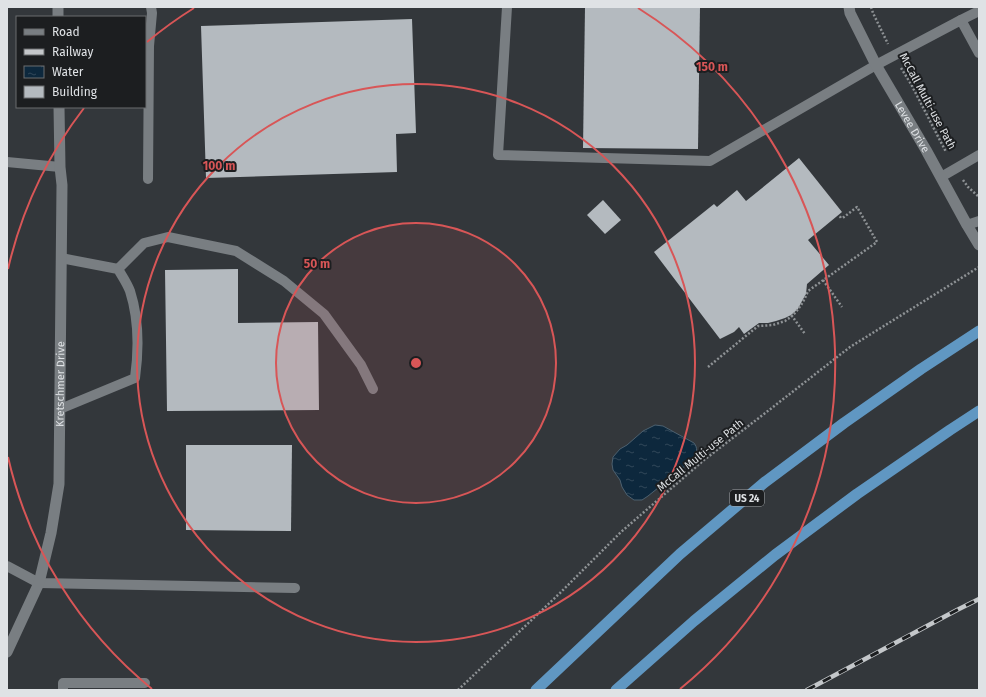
<svg xmlns="http://www.w3.org/2000/svg" width="986" height="697" font-family="'Fira Sans',sans-serif">
<defs>
<pattern id="water-ripples" width="26" height="14" patternUnits="userSpaceOnUse"><rect width="26" height="14" fill="#0d283d"/><path d="M2 4q2-2 4 0t4 0M15 11q2-2 4 0t4 0" fill="none" stroke="#304759"/></pattern>
</defs>
<rect width="100%" height="100%" fill="#33373b"/>
<!-- water -->
<path fill="url(#water-ripples)" stroke="#4c606f" d="M655 425 663 426 694 443C698 448 697 453 694 459L648 496 642 500H634L627 495 622 487 620 480 613 470 612 464 613 457 620 449 627 445 643 431Z"/>
<!-- building -->
<g fill="#b4babf">
<polygon points="585,7 700,7 698,149 583,148"/>
<polygon points="412,19 416,133 396,134 397,172 206,178 201,26"/>
<polygon points="799,158 842,212 808,240 829,265 807,284 806,294 802,301 798,309 791,315 785,318 776,321 768,323 759,323 744,334 739,327 734,332 720,339 654,252 714,204 717,207 737,190 746,201"/>
<polygon points="603,200 621,220 605,234 587,215"/>
<polygon points="238,269 238,323 318,322 319,410 167,411 165,270"/>
<polygon points="186,445 292,445 291,531 186,530"/>
</g>
<g fill="none" stroke-linecap="round" stroke-linejoin="round">
<!-- path -->
<g stroke="#8e9295" stroke-width="2.5" stroke-dasharray="2 2" stroke-linecap="butt">
<polyline points="871,7 873,13 888,44"/>
<polyline points="901,68 911,84 946,152"/>
<polyline points="963,180 968,187 979,197"/>
<polyline points="823,280 842,307"/>
<path d="M791 315 792 316C800 308 804 301 808 291L877 242 857 207 844 217 841 218 839 215"/>
<polyline points="708,367 758,326 773,325 785,321 792,316 805,334"/>
<polyline points="458,690 560,593 621,532 704,460 764,414 850,347 979,267"/>
</g>
<!-- service -->
<g stroke="#797e82" stroke-width="10">
<polyline points="507,7 498,155 710,161 876,65 961,20 979,53"/>
<polyline points="961,20 979,11"/>
<polyline points="145,46 149,46 148,179"/>
<polyline points="149,46 152,13 151,7"/>
<polyline points="7,162 60,167"/>
<polyline points="941,177 979,155"/>
<polyline points="967,225 979,221"/>
<polyline points="118,269 144,243 168,237 236,251 284,281 324,314 361,365 373,389"/>
<path d="M60 409 135 378C139 349 139 319 130 291 127 283 122 276 118 269L61 258"/>
<polyline points="7,566 39,583 295,588"/>
<polyline points="63,690 63,683 145,683"/>
</g>
<!-- minor -->
<g stroke="#797e82" stroke-width="11">
<polyline points="58,7 58,17"/>
<path id="s1" d="M849 7 850 13 876 65 926 150 967 225 979 245"/>
<path id="s2" d="M7 652 39 583 51 533 59 484 62 185 60 167 59 107"/>
</g>
<!-- trunk -->
<g stroke="#6097c2" stroke-width="11">
<polyline points="536,690 680,554 765,482 844,423 921,369 979,331"/>
<polyline points="616,690 694,621 775,555 857,494 950,430 979,411"/>
</g>
<defs>
<polyline id="rail" points="807,690 957,610 979,599"/>
</defs>
<!-- rail casing -->
<use href="#rail" stroke="#c4c7ca" stroke-width="4.5"/>
<!-- rail -->
<use href="#rail" stroke="#1c1e20" stroke-width="3" stroke-dasharray="9" stroke-linecap="butt"/>
</g>
<!-- distance rings -->
<circle cx="416" cy="363" r="140" fill="#d85657" fill-opacity=".12"/>
<g fill="none" stroke="#d85657" stroke-width="2">
<circle cx="416" cy="363" r="140"/>
<circle cx="416" cy="363" r="279"/>
<path d="M152 689A419 419 0 0 1 8 457M8 269A419 419 0 0 1 84 108M147 42A419 419 0 0 1 194 8M638 8A419 419 0 0 1 680 689"/>
</g>
<g text-anchor="middle" stroke-width="4" stroke-linejoin="round" paint-order="stroke">
<!-- shield labels -->
<rect fill="#1c1e20" stroke="#a4a7aa" stroke-width="1" x="730" y="490" width="34" height="16" rx="3"/>
<g font-size="10" font-weight="bold" fill="#dfe2e5">
<text x="747" y="502">US 24</text>
</g>
<!-- street labels -->
<g font-size="11" fill="#dfe2e5" stroke="#1c1e20">
<text transform="translate(928 101) rotate(62)" y="4">McCall Multi-use Path</text>
<text dy="4" stroke="none"><textPath href="#s1" startOffset="136">Levee Drive</textPath></text>
<text dy="4" stroke="none"><textPath href="#s2" startOffset="277">Kretschmer Drive</textPath></text>
<text transform="translate(700 455) rotate(-39)" y="4">McCall Multi-use Path</text>
</g>
</g>
<circle cx="416" cy="363" r="6" fill="#d85657" stroke="#1c1e20" stroke-width="2"/>
<g font-size="12" text-anchor="middle" font-weight="bold" fill="#d85657" stroke="#1c1e20" stroke-width="4" stroke-linejoin="round" paint-order="stroke">
<text x="712" y="71">150 m</text>
<text x="219" y="170">100 m</text>
<text x="317" y="268">50 m</text>
</g>
<!-- border -->
<rect width="986" height="697" fill="none" stroke="#dfe2e5" stroke-width="16"/>
<!-- legend -->
<rect x="16" y="16" width="130" height="92" fill="#1c1e20" stroke="#6a6c6f"/>
<rect x="24" y="29" width="20" height="6" fill="#797e82" stroke="#6a6c6f"/>
<text x="52" y="36" font-size="12" fill="#dfe2e5">Road</text>
<rect x="24" y="49" width="20" height="6" fill="#c4c7ca" stroke="#6a6c6f"/>
<text x="52" y="56" font-size="12" fill="#dfe2e5">Railway</text>
<rect x="24" y="66" width="20" height="12" fill="url(#water-ripples)" stroke="#6a6c6f"/>
<text x="52" y="76" font-size="12" fill="#dfe2e5">Water</text>
<rect x="24" y="86" width="20" height="12" fill="#b4babf" stroke="#6a6c6f"/>
<text x="52" y="96" font-size="12" fill="#dfe2e5">Building</text>
</svg>
